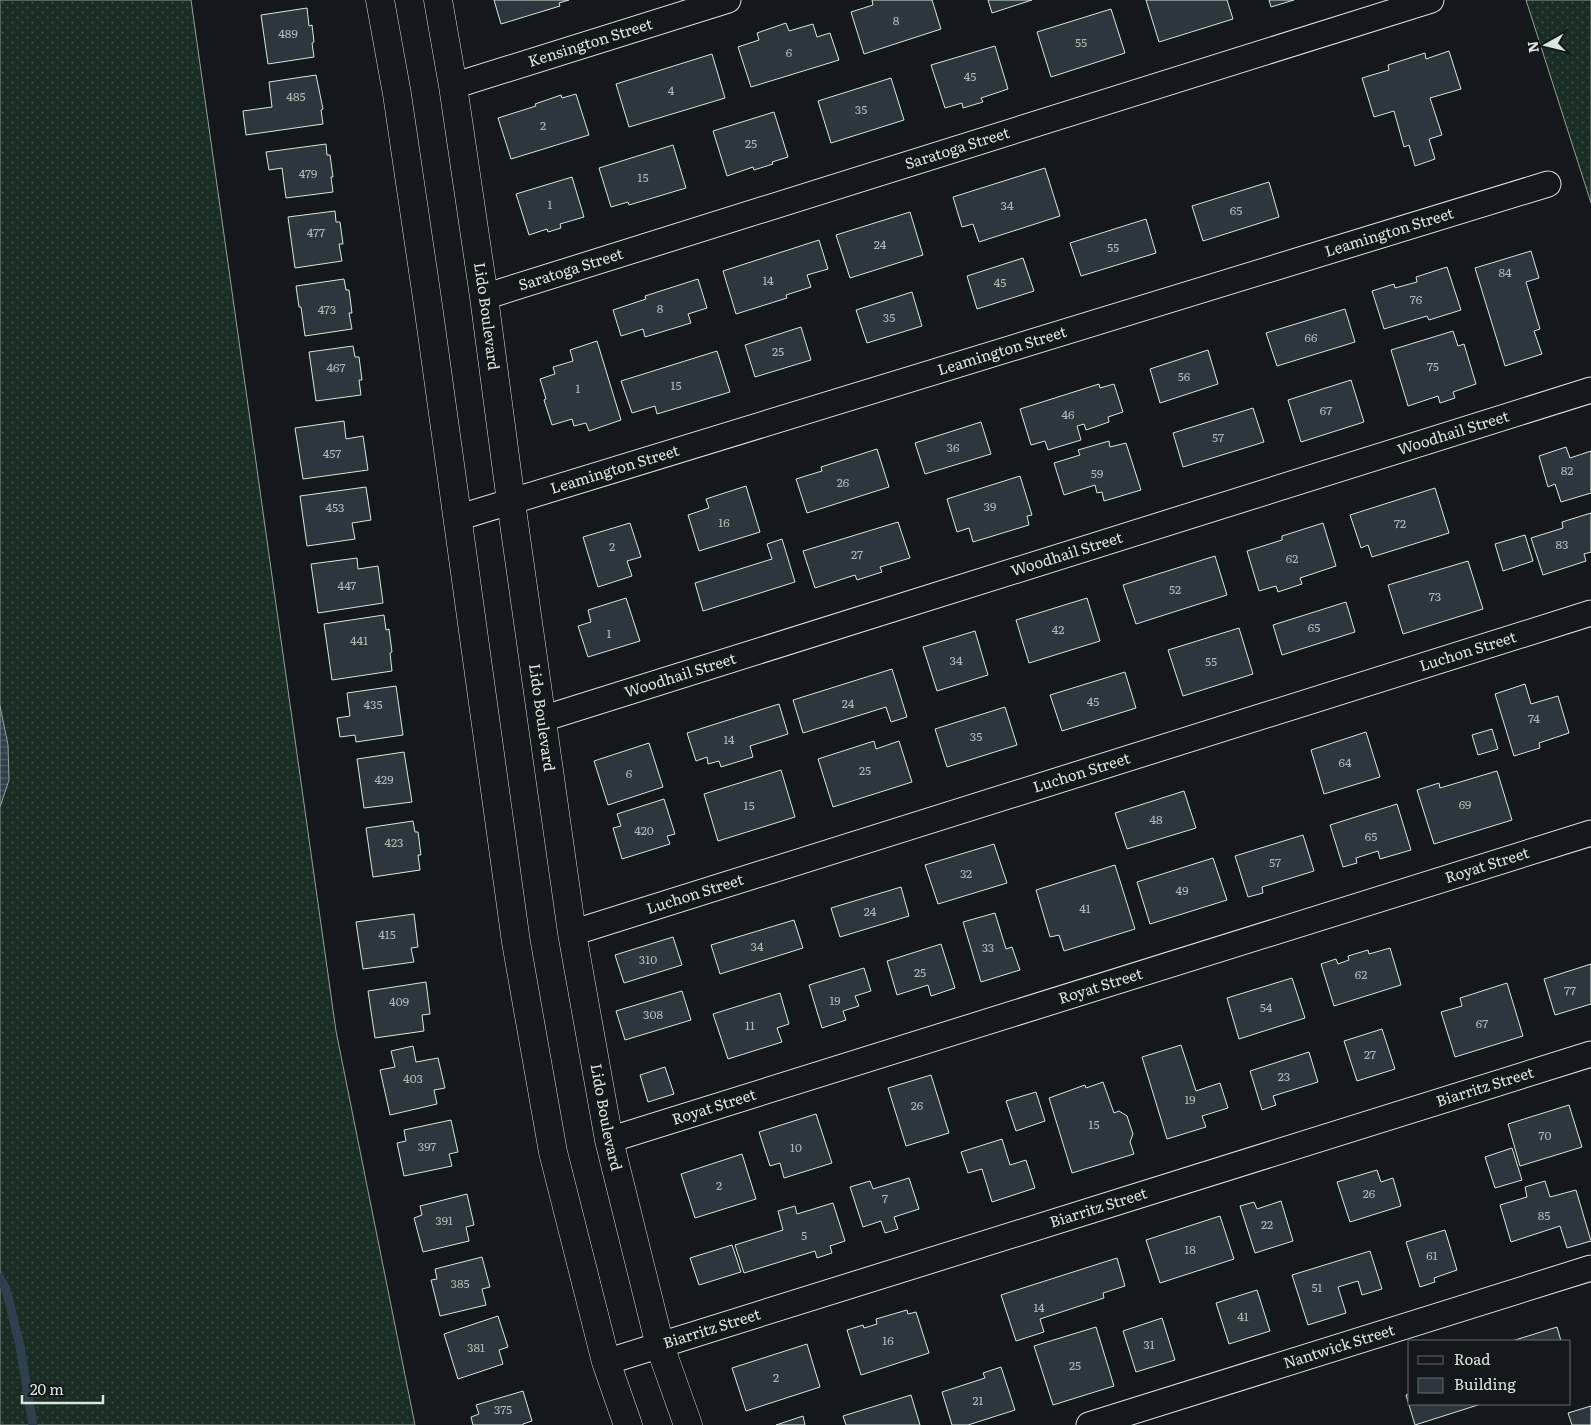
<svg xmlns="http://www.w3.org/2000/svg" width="1591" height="1425" font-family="Literata,serif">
<defs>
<pattern id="grass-dots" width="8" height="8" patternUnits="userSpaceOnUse" patternTransform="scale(1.25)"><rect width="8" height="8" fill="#1a2d24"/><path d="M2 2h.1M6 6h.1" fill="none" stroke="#3b4b43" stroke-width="1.8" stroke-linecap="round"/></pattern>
<pattern id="water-rules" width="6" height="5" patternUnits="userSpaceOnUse" patternTransform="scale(1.25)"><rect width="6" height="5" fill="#2f3f4d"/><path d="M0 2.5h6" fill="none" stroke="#4c5b66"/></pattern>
</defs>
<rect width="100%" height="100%" fill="#14181c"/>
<!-- grass -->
<g fill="url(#grass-dots)" stroke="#939e99">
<polygon points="0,0 191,0 336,1031 415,1425 0,1425"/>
<polygon points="1526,0 1591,0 1591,203"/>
</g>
<!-- water -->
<polygon fill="url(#water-rules)" stroke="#939e99" points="0,706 8,745 9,780 0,807"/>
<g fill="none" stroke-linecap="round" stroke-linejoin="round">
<!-- stream -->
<polyline stroke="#2f3f4d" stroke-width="9" points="0,1278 6,1289 20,1346 33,1425"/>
</g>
<!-- building -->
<g fill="#2c363c" stroke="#d8e6dc">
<polygon points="494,0 569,0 559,3 560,6 501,24"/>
<polygon points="872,0 932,0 941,29 864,54 851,12 873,5"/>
<polygon points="988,0 1032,0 992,13"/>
<polygon points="1146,0 1227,0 1233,19 1159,42"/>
<polygon points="1269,0 1294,0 1271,7"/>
<polygon points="307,8 309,26 312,25 314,42 312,43 314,57 268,64 261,15"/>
<polygon points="1111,9 1125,53 1051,77 1037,32"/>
<polygon points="786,23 789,31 813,24 817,37 830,33 839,60 751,87 738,47 759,40 757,33"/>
<polygon points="995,46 1008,89 981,98 983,102 963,108 962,103 945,108 931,65"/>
<polygon points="1449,51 1461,89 1430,98 1442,135 1429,139 1435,159 1415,166 1409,145 1404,147 1394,111 1374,117 1362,78 1389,70 1388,65 1425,53 1426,59"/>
<polygon points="712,54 725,98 629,127 616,84"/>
<polygon points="316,75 323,109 321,110 323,124 246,135 243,111 272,107 269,82"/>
<polygon points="891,78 904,120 831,143 818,101"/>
<polygon points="576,94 589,135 511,159 498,118 536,106 535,104 561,95 562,98"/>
<polygon points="774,112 788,157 772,162 773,164 754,170 753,167 727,176 713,131"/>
<polygon points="326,144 327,155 330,155 333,177 331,177 333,192 286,198 282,168 269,170 266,152"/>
<polygon points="673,145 686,188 629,205 628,202 611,207 599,168"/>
<polygon points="1045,168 1060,216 979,242 973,224 962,227 953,197"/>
<polygon points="572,177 584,217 560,224 561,228 548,232 547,229 529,235 516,194"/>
<polygon points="1269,182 1279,217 1203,241 1192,206"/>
<polygon points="335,211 336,222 340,222 343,244 339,244 342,261 295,268 288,217"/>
<polygon points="910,212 923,255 850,278 836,235"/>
<polygon points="1146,219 1156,253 1081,276 1070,243"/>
<polygon points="819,240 828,269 807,275 811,287 786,295 787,298 736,314 723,271"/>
<polygon points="1531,251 1539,278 1526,282 1540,329 1534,331 1542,354 1505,366 1475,268"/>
<polygon points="1023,258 1034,291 977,309 967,276"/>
<polygon points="1447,267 1461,310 1429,320 1427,316 1384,329 1372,291 1394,284 1395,288 1417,282 1416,277"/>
<polygon points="344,279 346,290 349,290 352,313 349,313 352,329 305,336 301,307 299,307 296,286"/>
<polygon points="698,279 707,308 688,314 691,323 645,337 643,329 621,336 613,310 646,299 645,296"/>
<polygon points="912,292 922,326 867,343 856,310"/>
<polygon points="1345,309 1355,342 1277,366 1266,333"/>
<polygon points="801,327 811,360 755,377 745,345"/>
<polygon points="1453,331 1458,346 1464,344 1476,384 1453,392 1455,398 1440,403 1438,396 1408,406 1391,350"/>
<polygon points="597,341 621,420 589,431 586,423 574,426 572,419 552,425 544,400 546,399 540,379 555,374 553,367 573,361 570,350"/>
<polygon points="353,346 355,357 359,357 362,380 359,380 361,395 316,401 309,352"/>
<polygon points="1208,350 1218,384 1160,403 1150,369"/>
<polygon points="717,351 730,392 657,414 655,406 632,413 621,381"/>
<polygon points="1351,380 1364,422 1301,442 1288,400"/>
<polygon points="1099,384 1100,388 1114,384 1123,412 1108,417 1109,422 1086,430 1084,424 1077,426 1081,440 1048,450 1045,441 1031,445 1020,409"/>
<polygon points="1253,408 1264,442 1183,467 1173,433"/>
<polygon points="344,421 346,439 363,436 368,470 303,479 295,428"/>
<polygon points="981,422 991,454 925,474 915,443"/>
<polygon points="1109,441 1110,447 1126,443 1141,490 1104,501 1102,492 1097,493 1095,485 1064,495 1054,463 1080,455 1078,450"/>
<polygon points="1566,447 1570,458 1591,451 1591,493 1561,502 1555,484 1548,487 1539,456"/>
<polygon points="877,449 889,487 807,513 796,479 822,471 821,467"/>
<polygon points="1020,476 1032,515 1027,516 1029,525 973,542 969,528 957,532 947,499"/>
<polygon points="746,486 760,532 699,551 688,515 709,508 706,499"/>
<polygon points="366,487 371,520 352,523 355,539 307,546 300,496"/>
<polygon points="1435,488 1449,533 1372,557 1368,545 1361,548 1350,515"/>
<polygon points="1591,513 1591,552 1584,554 1586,561 1543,575 1531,538 1563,528 1562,522"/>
<polygon points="898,522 910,558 880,567 882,572 857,580 855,575 815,588 803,551"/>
<polygon points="630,523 641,557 627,561 632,576 598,587 583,537"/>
<polygon points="1323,523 1336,566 1300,578 1302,584 1278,592 1276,586 1259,591 1247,551 1282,540 1282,536"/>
<polygon points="1525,535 1533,561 1503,571 1495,544"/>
<polygon points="782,539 795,582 703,611 695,583 772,559 767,544"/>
<polygon points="1215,556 1227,595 1136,624 1123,585"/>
<polygon points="357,558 358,569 378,566 383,603 318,613 311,564"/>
<polygon points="1468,561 1483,609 1403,634 1388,585"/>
<polygon points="626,598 640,641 588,657 578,626 591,622 588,610"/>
<polygon points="1087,598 1100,641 1029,663 1016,620"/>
<polygon points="1346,602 1355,632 1282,655 1273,625"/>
<polygon points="384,615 386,630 389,629 392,652 390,653 392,671 332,680 324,624"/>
<polygon points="1239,628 1253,674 1183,696 1168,650"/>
<polygon points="975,631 988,675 937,691 923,647"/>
<polygon points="892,669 907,717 891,722 886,707 803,733 793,700"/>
<polygon points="1125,672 1136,708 1062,731 1050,695"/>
<polygon points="1525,684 1531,704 1558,696 1569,733 1539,743 1540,748 1514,756 1495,694"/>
<polygon points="396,686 403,735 356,742 355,735 340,737 337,718 350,716 347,693"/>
<polygon points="779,704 788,734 750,746 753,757 721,767 719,761 708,764 707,757 696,761 687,733"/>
<polygon points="1005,707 1017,745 947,767 935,729"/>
<polygon points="1492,729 1498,749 1478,755 1472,735"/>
<polygon points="1366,732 1380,777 1324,794 1311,750"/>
<polygon points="874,741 876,749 899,741 912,782 833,807 818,759"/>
<polygon points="649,743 663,787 608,805 594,761"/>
<polygon points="404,752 412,802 364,808 357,759"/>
<polygon points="781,770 795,817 718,841 704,794"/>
<polygon points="1497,771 1512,820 1434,844 1417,790 1439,783 1440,788"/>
<polygon points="1184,791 1196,828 1127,849 1115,813"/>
<polygon points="664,799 675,834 667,836 670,844 622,859 613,828 621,826 617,814"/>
<polygon points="1397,804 1411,850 1380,859 1378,851 1356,858 1357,863 1343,867 1330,825"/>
<polygon points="413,821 415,832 418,832 421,855 418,855 420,870 373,877 366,828"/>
<polygon points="1303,835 1314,871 1262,887 1263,893 1248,897 1235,856"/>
<polygon points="994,844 1007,883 938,904 925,865"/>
<polygon points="1213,858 1227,900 1150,924 1137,882"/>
<polygon points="1115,865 1135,929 1064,951 1059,935 1050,937 1036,890"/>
<polygon points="901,887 909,916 840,937 831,908"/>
<polygon points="995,913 1006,949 1012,947 1020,970 981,982 963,922"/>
<polygon points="414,914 418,947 411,948 414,962 363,969 356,922"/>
<polygon points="794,920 803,948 720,974 711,945"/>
<polygon points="673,937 682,965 624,983 615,955"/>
<polygon points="941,944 955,988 931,996 928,985 897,995 887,961"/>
<polygon points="1390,948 1401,985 1334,1006 1321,964 1336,959 1338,964 1349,960 1348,956 1368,950 1369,954"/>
<polygon points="1591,964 1591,1004 1555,1015 1544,979"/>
<polygon points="864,968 871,991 855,996 859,1006 843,1011 846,1020 822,1028 809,985"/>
<polygon points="1292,978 1305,1018 1239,1039 1227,998"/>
<polygon points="426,982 430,1014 422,1015 424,1031 375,1038 368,991"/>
<polygon points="1507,983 1523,1036 1455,1057 1441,1012 1462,1006 1460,998"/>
<polygon points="682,991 691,1020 625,1040 616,1011"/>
<polygon points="780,993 789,1024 777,1028 782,1042 728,1059 713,1014"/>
<polygon points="1382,1029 1395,1069 1357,1081 1344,1041"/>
<polygon points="1181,1045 1196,1091 1220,1083 1228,1108 1202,1116 1206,1127 1167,1139 1142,1057"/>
<polygon points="413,1046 416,1062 438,1058 445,1088 434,1090 437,1104 390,1115 380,1070 395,1067 391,1051"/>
<polygon points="1309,1052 1318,1082 1273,1096 1276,1105 1262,1110 1250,1071"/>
<polygon points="665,1067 674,1094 648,1102 640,1075"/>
<polygon points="931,1075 949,1133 906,1146 888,1088"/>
<polygon points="1103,1082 1114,1113 1119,1111 1127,1116 1133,1134 1130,1142 1134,1154 1072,1173 1049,1098 1085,1085 1086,1088"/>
<polygon points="1036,1092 1045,1121 1016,1131 1006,1101"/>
<polygon points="1569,1105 1582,1147 1520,1166 1508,1124"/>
<polygon points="816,1114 832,1163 784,1178 780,1163 770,1166 759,1132"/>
<polygon points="451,1120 458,1152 449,1154 452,1166 404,1176 397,1143 406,1141 404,1130"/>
<polygon points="1002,1139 1010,1165 1026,1160 1035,1188 992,1202 982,1169 968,1173 961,1152"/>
<polygon points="1512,1148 1522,1180 1495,1188 1485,1157"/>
<polygon points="742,1154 756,1199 695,1218 681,1174"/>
<polygon points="1377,1170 1381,1182 1393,1178 1401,1206 1350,1222 1337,1182"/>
<polygon points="909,1178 919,1209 894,1217 898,1229 885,1233 881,1221 863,1227 850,1187 870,1181 873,1189"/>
<polygon points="1545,1181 1550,1197 1576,1190 1591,1241 1567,1248 1560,1226 1511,1242 1500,1205 1527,1197 1525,1187"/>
<polygon points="467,1194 474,1225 466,1227 469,1241 423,1252 414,1218 422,1215 420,1206"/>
<polygon points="1281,1201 1293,1241 1255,1253 1240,1206 1254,1202 1257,1209"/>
<polygon points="833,1203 845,1241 830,1246 832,1253 817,1258 815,1251 744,1273 735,1245 783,1230 778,1211 795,1206 797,1214"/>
<polygon points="1220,1216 1234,1259 1160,1283 1146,1240"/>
<polygon points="1445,1230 1457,1270 1434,1278 1435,1282 1420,1287 1406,1242"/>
<polygon points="732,1245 741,1272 699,1285 690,1258"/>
<polygon points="1370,1251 1382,1289 1362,1295 1358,1281 1338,1287 1346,1313 1308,1325 1292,1275"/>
<polygon points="482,1257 490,1287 482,1289 486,1305 440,1316 431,1280 437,1279 435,1269"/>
<polygon points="1117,1258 1125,1286 1103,1293 1104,1298 1040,1319 1044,1332 1016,1341 1001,1295"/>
<polygon points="1257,1290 1270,1331 1229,1344 1216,1303"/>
<polygon points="907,1310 908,1314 916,1312 929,1353 861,1375 847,1330 863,1325 864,1328 877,1324 876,1319"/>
<polygon points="498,1316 508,1347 499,1350 503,1364 458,1379 444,1334"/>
<polygon points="1162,1318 1175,1360 1136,1372 1123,1331"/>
<polygon points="1096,1327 1114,1386 1053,1405 1034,1346"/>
<polygon points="1557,1327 1561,1341 1512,1341"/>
<polygon points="807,1344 820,1387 746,1411 732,1368"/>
<polygon points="1001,1367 1015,1410 968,1425 952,1425 942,1392 985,1378 983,1373"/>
<polygon points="523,1391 532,1421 523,1424 523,1425 473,1425 471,1417 479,1414 476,1405"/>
<polygon points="1410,1393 1410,1404 1481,1404 1415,1425 1406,1395"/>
<polygon points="911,1395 920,1425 846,1425 843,1416"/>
<polygon points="1591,1406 1591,1425 1572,1425 1568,1413"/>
<polygon points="803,1416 805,1425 776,1425"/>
</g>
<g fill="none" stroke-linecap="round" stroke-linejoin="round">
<defs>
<g id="minor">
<path id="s1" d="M453 86 728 0"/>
<path id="s2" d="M484 297 1431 0"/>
<path id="s3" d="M457 518 1548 184"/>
<path id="s4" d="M542 719 1591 390"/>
<path id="s5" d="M572 933 1591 613"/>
<path id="s6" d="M609 1140 1591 833"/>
<path id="s7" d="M606 1362 1591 1054"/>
<path id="s8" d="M1089 1425 1591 1268"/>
</g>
<g id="trunk">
<polyline points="380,0 397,94 428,305 516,942 553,1152 606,1362 628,1425"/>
<path id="s9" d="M438 0 453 86 484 297 511 502 572 933 609 1140 660 1346 688 1425"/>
</g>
</defs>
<!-- minor casing -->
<use href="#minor" stroke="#d8e6dc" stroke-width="27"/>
<!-- trunk casing -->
<use href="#trunk" stroke="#d8e6dc" stroke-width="29"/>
<!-- minor -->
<use href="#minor" stroke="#14181c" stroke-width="25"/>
<!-- trunk -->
<use href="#trunk" stroke="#14181c" stroke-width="28"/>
</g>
<g text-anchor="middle" stroke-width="4" stroke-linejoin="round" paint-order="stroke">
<!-- number labels -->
<g font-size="12" fill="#adbab4">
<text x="896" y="25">8</text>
<text x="288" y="38">489</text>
<text x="1081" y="47">55</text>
<text x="789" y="57">6</text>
<text x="970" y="81">45</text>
<text x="671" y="95">4</text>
<text x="296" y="101">485</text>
<text x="861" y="114">35</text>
<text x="543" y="130">2</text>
<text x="751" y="148">25</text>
<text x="308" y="178">479</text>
<text x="643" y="182">15</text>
<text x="550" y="209">1</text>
<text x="1007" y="210">34</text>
<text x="1236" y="215">65</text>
<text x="316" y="237">477</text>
<text x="880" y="249">24</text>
<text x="1113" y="252">55</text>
<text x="1505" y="277">84</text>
<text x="768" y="285">14</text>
<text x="1000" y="287">45</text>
<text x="1416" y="304">76</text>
<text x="660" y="313">8</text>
<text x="327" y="314">473</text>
<text x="889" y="322">35</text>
<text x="1311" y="342">66</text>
<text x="778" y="356">25</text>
<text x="1433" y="371">75</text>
<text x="336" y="372">467</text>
<text x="1184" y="381">56</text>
<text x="676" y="390">15</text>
<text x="578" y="393">1</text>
<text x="1326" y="415">67</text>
<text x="1068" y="419">46</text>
<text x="1218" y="442">57</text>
<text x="953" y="452">36</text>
<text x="332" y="458">457</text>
<text x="1567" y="475">82</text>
<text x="1097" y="478">59</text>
<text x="843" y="487">26</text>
<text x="990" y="511">39</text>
<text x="335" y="512">453</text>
<text x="724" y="527">16</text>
<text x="1400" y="528">72</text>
<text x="1562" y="549">83</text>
<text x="612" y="551">2</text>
<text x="857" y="559">27</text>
<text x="1292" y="563">62</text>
<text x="347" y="590">447</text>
<text x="1175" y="594">52</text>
<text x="1435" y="601">73</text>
<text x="1314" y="632">65</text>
<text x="1058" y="634">42</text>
<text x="609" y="638">1</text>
<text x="359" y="645">441</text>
<text x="956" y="665">34</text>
<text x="1211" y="666">55</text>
<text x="1093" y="706">45</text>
<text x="848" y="708">24</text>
<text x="373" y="709">435</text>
<text x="1534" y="723">74</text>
<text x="976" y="741">35</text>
<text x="729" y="744">14</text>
<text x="1345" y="767">64</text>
<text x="865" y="775">25</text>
<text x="629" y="778">6</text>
<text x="384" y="784">429</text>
<text x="1465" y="809">69</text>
<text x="749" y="810">15</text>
<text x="1156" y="824">48</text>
<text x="644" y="835">420</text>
<text x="1371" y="841">65</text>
<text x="394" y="847">423</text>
<text x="1275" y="867">57</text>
<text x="966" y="878">32</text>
<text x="1182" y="895">49</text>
<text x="1085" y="913">41</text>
<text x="870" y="916">24</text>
<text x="387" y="939">415</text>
<text x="757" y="951">34</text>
<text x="988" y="952">33</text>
<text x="648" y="964">310</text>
<text x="920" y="977">25</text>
<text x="1361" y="979">62</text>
<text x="1570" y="995">77</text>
<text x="835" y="1005">19</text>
<text x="399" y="1006">409</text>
<text x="1266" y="1012">54</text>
<text x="653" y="1019">308</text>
<text x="1482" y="1028">67</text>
<text x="750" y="1030">11</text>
<text x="1370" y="1059">27</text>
<text x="1284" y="1081">23</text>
<text x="413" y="1083">403</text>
<text x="1190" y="1104">19</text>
<text x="917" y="1110">26</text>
<text x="1094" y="1129">15</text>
<text x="1545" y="1140">70</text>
<text x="427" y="1151">397</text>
<text x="796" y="1152">10</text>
<text x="719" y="1190">2</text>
<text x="1369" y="1198">26</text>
<text x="885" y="1203">7</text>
<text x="1544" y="1220">85</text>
<text x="444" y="1225">391</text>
<text x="1267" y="1229">22</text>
<text x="804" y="1240">5</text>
<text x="1190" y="1254">18</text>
<text x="1432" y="1260">61</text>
<text x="460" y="1288">385</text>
<text x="1317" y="1292">51</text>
<text x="1039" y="1312">14</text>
<text x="1243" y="1321">41</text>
<text x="888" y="1345">16</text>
<text x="1149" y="1349">31</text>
<text x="476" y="1352">381</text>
<text x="1075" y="1370">25</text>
<text x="776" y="1382">2</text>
<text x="978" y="1405">21</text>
<text x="503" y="1414">375</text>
</g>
<!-- street labels -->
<g font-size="15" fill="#d8e6dc" stroke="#14181c">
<text dy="5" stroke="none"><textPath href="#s1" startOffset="144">Kensington Street</textPath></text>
<text dy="5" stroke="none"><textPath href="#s2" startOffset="496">Saratoga Street</textPath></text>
<text dy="5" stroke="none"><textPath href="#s3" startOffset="975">Leamington Street</textPath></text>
<text dy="5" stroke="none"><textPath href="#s2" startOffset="91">Saratoga Street</textPath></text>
<text dy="5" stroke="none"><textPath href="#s9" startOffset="320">Lido Boulevard</textPath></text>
<text dy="5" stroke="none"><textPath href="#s3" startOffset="570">Leamington Street</textPath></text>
<text dy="5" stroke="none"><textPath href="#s4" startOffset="955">Woodhail Street</textPath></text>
<text dy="5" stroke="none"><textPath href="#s3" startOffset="165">Leamington Street</textPath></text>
<text dy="5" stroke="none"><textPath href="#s4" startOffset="550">Woodhail Street</textPath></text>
<text dy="5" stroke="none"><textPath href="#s5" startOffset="939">Luchon Street</textPath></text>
<text dy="5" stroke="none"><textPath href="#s4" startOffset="145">Woodhail Street</textPath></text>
<text dy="5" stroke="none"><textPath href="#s9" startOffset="725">Lido Boulevard</textPath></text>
<text dy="5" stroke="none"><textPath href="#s5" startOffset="534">Luchon Street</textPath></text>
<text dy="5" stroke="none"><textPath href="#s6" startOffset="920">Royat Street</textPath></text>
<text dy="5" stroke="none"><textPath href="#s5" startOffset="129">Luchon Street</textPath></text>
<text dy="5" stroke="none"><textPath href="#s6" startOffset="515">Royat Street</textPath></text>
<text dy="5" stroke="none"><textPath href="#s7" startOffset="921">Biarritz Street</textPath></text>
<text dy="5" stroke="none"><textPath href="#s6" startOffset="110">Royat Street</textPath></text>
<text dy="5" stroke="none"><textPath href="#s9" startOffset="1130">Lido Boulevard</textPath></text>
<text dy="5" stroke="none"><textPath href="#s7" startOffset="516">Biarritz Street</textPath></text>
<text dy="5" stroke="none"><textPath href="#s7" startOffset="111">Biarritz Street</textPath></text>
<text dy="5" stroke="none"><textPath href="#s8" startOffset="262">Nantwick Street</textPath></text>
</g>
</g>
<!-- legend -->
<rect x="1408" y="1340" width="162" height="65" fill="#14181c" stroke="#626a69"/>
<rect x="1418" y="1356" width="25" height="8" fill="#14181c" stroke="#626a69"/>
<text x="1454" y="1365" font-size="15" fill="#d8e6dc">Road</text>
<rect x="1418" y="1378" width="25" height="15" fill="#2c363c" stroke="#626a69"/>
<text x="1454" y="1390" font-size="15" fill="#d8e6dc">Building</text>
<!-- north arrow -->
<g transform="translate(1546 45) rotate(262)" stroke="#14181c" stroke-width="4" paint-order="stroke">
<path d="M0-4L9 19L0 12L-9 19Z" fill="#d8e6dc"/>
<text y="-8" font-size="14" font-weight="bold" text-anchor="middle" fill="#d8e6dc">N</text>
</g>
<!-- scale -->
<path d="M22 1395v8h81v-8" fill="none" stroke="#d8e6dc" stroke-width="2.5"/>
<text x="30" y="1395" font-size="15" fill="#d8e6dc" stroke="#14181c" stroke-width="4" paint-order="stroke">20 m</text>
</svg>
